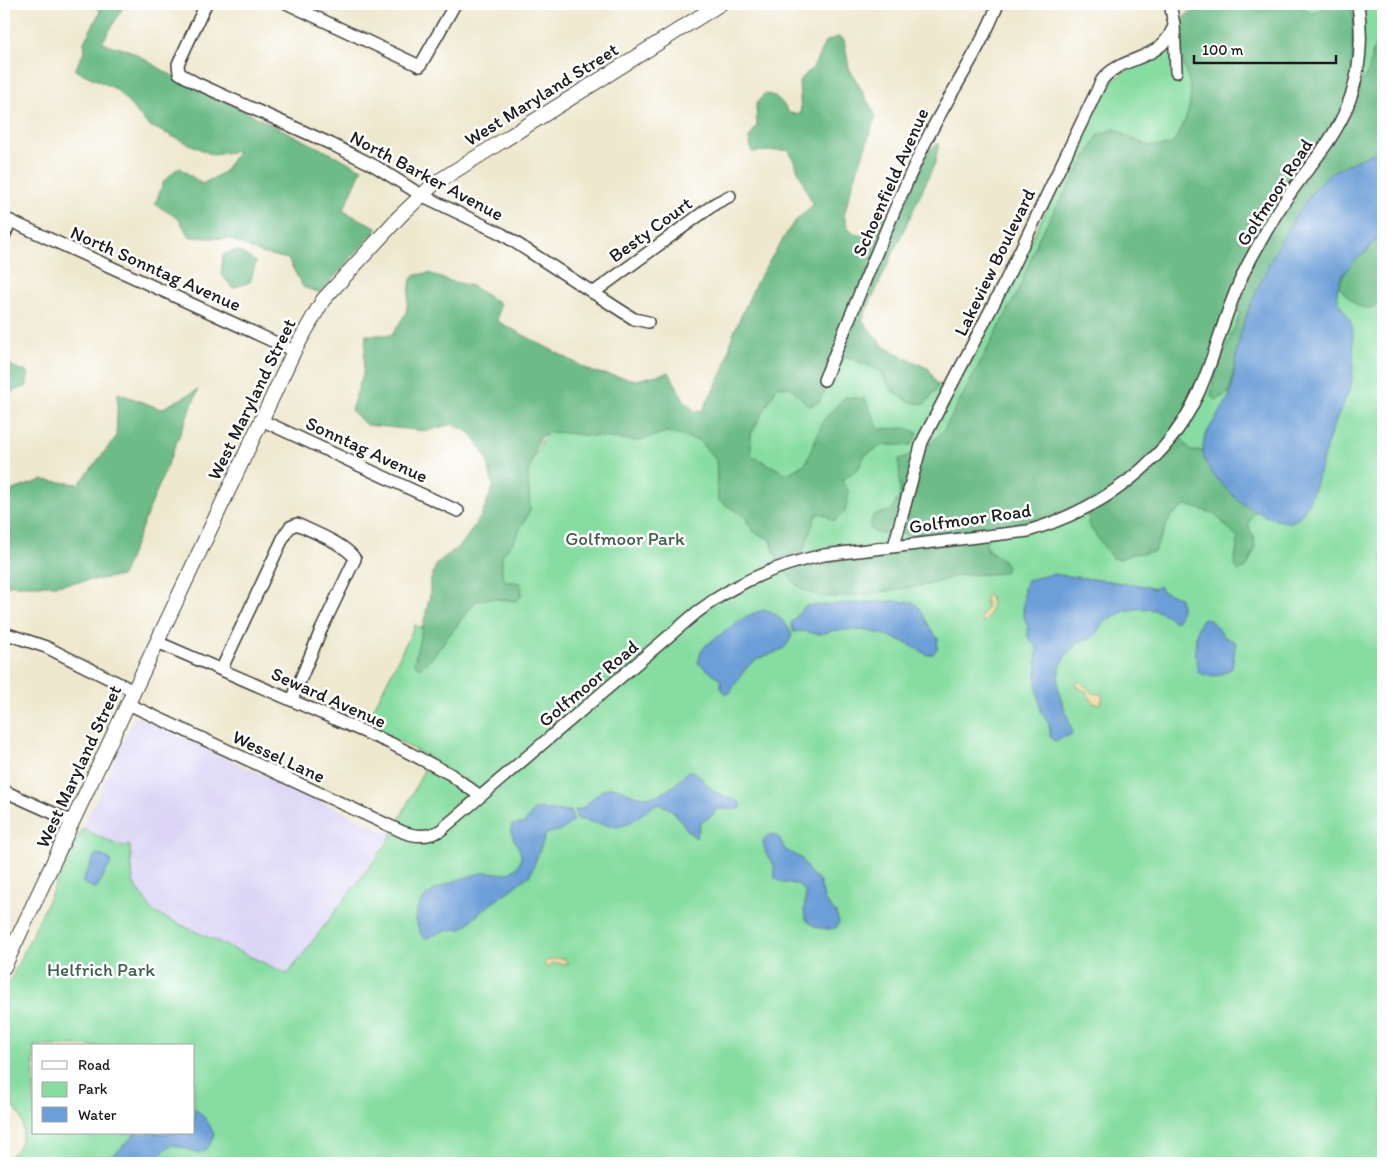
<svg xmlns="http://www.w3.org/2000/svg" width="1387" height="1167" font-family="Itim,sans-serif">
<rect width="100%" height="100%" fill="#fff"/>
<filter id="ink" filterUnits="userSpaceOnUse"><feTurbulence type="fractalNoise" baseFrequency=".02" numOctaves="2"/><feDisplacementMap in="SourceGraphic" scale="10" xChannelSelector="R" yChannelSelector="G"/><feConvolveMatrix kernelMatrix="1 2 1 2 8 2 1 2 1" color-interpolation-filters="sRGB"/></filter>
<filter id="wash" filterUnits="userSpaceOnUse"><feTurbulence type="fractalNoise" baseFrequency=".0096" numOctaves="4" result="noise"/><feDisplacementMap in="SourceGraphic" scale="20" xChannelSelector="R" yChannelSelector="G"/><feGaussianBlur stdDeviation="1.12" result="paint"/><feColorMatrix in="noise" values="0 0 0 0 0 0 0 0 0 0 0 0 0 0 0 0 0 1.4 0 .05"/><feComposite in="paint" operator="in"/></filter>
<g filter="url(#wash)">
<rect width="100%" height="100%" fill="#eee8ce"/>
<!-- built -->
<polygon fill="#dcd5f6" points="135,716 392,834 288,974 153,912 133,882 130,846 117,845 82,828"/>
<!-- green -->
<path fill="#87dda1" stroke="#527c5e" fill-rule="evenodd" d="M1249 4H1383V1163H4C6 1158 13 1154 17 1149 28 1129 24 1111 4 1101V994L82 828 117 845 130 846 133 882 153 912 288 974 388 842 430 758 366 724 415 625 441 637 558 410 704 426 836 334 955 392 1108 86C1145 48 1204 34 1253 16ZM34 1046H194V1133H34Z"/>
<!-- forest -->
<g fill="#6dbc87" stroke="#446c52">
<polygon points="97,4 125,4 102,43 131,51 169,74 362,169 343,211 378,228 320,293 303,287 288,259 261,253 230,239 189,237 179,219 155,204 164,181 179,167 202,184 224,172 238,151 213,155 148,125 116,89 75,70 85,50 84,42 100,12"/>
<path d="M1200 4H1299L1312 14 1332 4H1348L1354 16 1352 74 1361 82C1375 67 1367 59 1377 42L1383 43V157L1374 153 1311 193 1286 234 1253 301 1240 337 1230 392 1216 400 1211 396 1214 377 1240 314 1236 308 1229 306 1178 434 1191 451H1202C1212 476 1232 497 1255 511 1250 520 1245 527 1254 535L1255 549 1246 568 1239 571 1234 566 1238 539 1215 514 1186 505 1171 516 1154 552 1132 554 1119 559 1112 558 1088 524 1089 511 1039 526 990 535 986 542 987 549 1003 560 1007 566 1005 572C990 575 978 574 963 575 952 576 941 582 930 584 912 588 892 590 874 593 838 597 811 605 787 574 778 562 774 554 771 540L753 531 744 516 718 500 716 460 698 440 666 432 639 441 556 432 542 435 536 447 528 474 530 510 514 541 502 555V576L506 581 520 583 522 590 521 597 515 601 489 598 475 602 431 659 419 668 414 663 430 596V582L437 563 462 544 481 516 493 487 487 459 471 433 452 424 427 431 366 425 351 410 363 374 366 335H392L406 313 411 279 416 275 429 273 446 280 472 286 500 304 497 321 593 372 637 380 669 372 685 402 696 412 702 411 724 370 733 334 757 281 793 223 813 205 789 150 752 152 749 139 757 125 756 105 764 94C777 94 783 103 789 113L801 114 799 81 814 66 825 42 838 37 844 40 849 68 876 116 849 195 844 216 848 229 860 236 882 217 901 213 928 151 939 143 935 163 862 320 884 347 929 369 938 387 925 404 910 402 891 390 881 371 848 357 842 359 819 402 809 406 790 387H777L751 434V455L787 474 806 463 824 419 845 397 865 399 879 429 906 428 918 433 911 445H883L865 455 859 467 842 481 849 492 845 512 834 521 822 513 816 515 802 554 812 562 826 564 905 545 908 539 904 533H876L870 528 873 515 891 511 900 496 899 459 925 450 944 430 1019 290 1039 237 1099 135 1115 129C1135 140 1148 151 1172 144 1183 128 1193 107 1190 87 1187 66 1169 41 1183 19 1186 14 1195 8 1200 4Z"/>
<path d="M1383 227V302C1360 317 1354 302 1338 286L1347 269 1358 257 1367 252Z"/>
<polygon points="237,250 256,262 250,282 233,288 221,274 223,255"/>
<polygon points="4,360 14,367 29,373 26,387 4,394"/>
<polygon points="198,390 122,576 55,585 4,585 4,493 42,480 79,484 116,437 118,393 161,409"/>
</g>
<!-- sand -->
<g fill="#eeda9e" stroke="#857b5d">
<path d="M988 594C994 601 992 616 984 622L980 619 987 607 985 598Z"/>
<polygon points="1079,681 1093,693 1101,694 1103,697 1100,704 1093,703 1087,692 1078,687 1076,683"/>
<polygon points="559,958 565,959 568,964 554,963 548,967 544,966 546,961"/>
</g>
<!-- water -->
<g fill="#6c9ed7" stroke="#445d7a">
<path d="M1374 152 1383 157C1383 170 1386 218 1383 227 1374 252 1345 261 1338 286 1334 302 1346 310 1351 323 1355 334 1354 377 1350 388 1345 403 1336 418 1331 433 1323 453 1313 511 1294 521 1283 527 1247 508 1238 500 1226 488 1203 469 1203 450 1202 429 1225 411 1231 391 1235 374 1235 356 1239 339 1249 299 1299 193 1334 171 1346 164 1361 159 1374 152Z"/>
<path d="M1053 574 1140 585 1154 589 1159 586 1162 591 1179 597C1183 605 1181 613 1177 621H1173C1155 601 1119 607 1101 626 1098 630 1097 635 1092 638 1088 640 1084 639 1081 641 1070 647 1060 663 1058 676 1055 697 1070 714 1072 734L1055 741 1050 736 1049 724 1041 712 1036 682 1037 648 1028 637V628L1023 613 1024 588 1027 580Z"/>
<path d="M892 601C899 602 906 601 913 603 922 605 928 630 938 638L937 649 933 654 927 655C900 637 872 628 839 630 833 630 827 633 820 634 811 634 803 629 794 632L791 623 805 606Z"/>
<path d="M767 610C778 614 787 624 792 634 785 658 768 650 752 663 743 670 736 683 730 693H725L722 690 720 679 698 663 701 652 706 645C723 634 746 611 767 610Z"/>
<path d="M1203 618 1209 619 1225 637 1236 642 1232 668C1220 676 1212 679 1198 672 1195 660 1193 627 1203 618Z"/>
<path d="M689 770C701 774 702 780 710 788 719 797 733 796 742 805L740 809H716L714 814 701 823 696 838C679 826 681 808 656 804L628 824 617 827 577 819 575 810 581 809C590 803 597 791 608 788 618 786 625 792 634 795 659 802 674 787 689 770Z"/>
<path d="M541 808 545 810 571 811 573 821 562 830 546 834 530 875 483 910 462 929 447 930 427 938 423 937C397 896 451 881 481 873 494 870 506 879 517 867 530 851 507 840 512 825L525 823 533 811Z"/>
<path d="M774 834 780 839 785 850 801 858 810 873 819 880 825 901 836 913 839 922 836 928C824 931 805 927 804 912 804 905 806 900 805 892L798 884 783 883 775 878 774 865 766 854 763 842 767 836Z"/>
<polygon points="98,854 111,860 111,863 96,889 83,883 83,880 95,855"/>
<path d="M194 1108C204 1115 210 1124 214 1135 203 1164 194 1149 173 1145L168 1147 152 1163H101L102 1159 116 1153 136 1133H194Z"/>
</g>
</g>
<g filter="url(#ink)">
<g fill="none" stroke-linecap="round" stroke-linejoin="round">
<defs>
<g id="minor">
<polyline points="206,4 178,64 179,73 196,83 331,144 375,166 421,195 502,234 634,319 648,322"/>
<polyline points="288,4 420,66 455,4"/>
<polyline points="1170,4 1174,24 1176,72"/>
<polyline points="4,218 294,351"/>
<polyline points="4,236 11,221"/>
<polyline points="593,293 716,203 730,196"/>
<path d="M824 380C857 302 887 222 924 145 947 97 979 53 998 4"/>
<polyline points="261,420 458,511"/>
<path d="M894 546 922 442 1006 280 1102 80C1121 55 1159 63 1173 28"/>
<polyline points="4,633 46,647 134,691"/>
<polyline points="157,642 390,743 450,774 480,796"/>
<path d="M222 668 285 534 290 527 297 524C313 532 346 544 355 559L321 630 292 700"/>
<path d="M128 704 403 832C416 837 429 837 441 830L696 613C734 583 776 565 824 555L1028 531C1081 515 1127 489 1164 447 1213 391 1215 328 1247 266 1260 242 1273 217 1289 195 1308 167 1334 140 1347 107 1361 73 1363 40 1358 4"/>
<polyline points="4,791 73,822"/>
</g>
<polyline id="tertiary" points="4,967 294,351 323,300 400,216 434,184 720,4"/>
</defs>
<!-- minor casing -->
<use href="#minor" stroke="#3c3b37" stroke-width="14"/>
<!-- tertiary casing -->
<use href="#tertiary" stroke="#3c3b37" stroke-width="16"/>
<!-- minor -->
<use href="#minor" stroke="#fff" stroke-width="11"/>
<!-- tertiary -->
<use href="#tertiary" stroke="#fff" stroke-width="14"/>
</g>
</g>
<g text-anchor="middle" stroke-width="5" stroke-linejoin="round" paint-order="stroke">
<!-- street labels -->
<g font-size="19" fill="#1c1c1c" stroke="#fff">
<text transform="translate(541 94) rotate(-32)" y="7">West Maryland Street</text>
<text transform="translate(427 175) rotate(28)" y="7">North Barker Avenue</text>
<text transform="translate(890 182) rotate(-66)" y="7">Schoenfield Avenue</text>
<text transform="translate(1274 192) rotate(-57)" y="7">Golfmoor Road</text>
<text transform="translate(650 229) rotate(-36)" y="7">Besty Court</text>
<text transform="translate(994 262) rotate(-64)" y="7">Lakeview Boulevard</text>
<text transform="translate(156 268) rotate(24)" y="7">North Sonntag Avenue</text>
<text transform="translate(251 399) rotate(-64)" y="7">West Maryland Street</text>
<text transform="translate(367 449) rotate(25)" y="7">Sonntag Avenue</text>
<text transform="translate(970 518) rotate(-8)" y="7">Golfmoor Road</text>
<text transform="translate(588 683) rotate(-40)" y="7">Golfmoor Road</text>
<text transform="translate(329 697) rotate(24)" y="7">Seward Avenue</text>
<text transform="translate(279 756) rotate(25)" y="7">Wessel Lane</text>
<text transform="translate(78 766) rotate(-65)" y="7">West Maryland Street</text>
</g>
<!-- park labels -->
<g font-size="19" fill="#41604b" stroke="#fff">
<text x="625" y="545">Golfmoor Park</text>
<text x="101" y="976">Helfrich Park</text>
</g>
</g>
<!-- margin -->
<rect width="1387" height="1167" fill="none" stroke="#fff" stroke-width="20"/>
<!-- legend -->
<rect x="32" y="1044" width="162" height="90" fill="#ffffff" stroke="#a4a4a4"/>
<rect x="42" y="1061" width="25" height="8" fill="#ffffff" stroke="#a4a4a4"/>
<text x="78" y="1070" font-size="15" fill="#1c1c1c">Road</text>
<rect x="42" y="1082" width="25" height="15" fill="#87dda1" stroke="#a4a4a4"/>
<text x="78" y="1094" font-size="15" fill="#1c1c1c">Park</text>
<rect x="42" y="1107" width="25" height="15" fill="#6c9ed7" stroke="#a4a4a4"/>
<text x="78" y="1120" font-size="15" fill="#1c1c1c">Water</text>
<!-- scale -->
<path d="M1194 55v8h142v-8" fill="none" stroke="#1c1c1c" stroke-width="2.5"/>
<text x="1202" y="55" font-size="15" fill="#1c1c1c" stroke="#ffffff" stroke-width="4" paint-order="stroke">100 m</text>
</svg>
